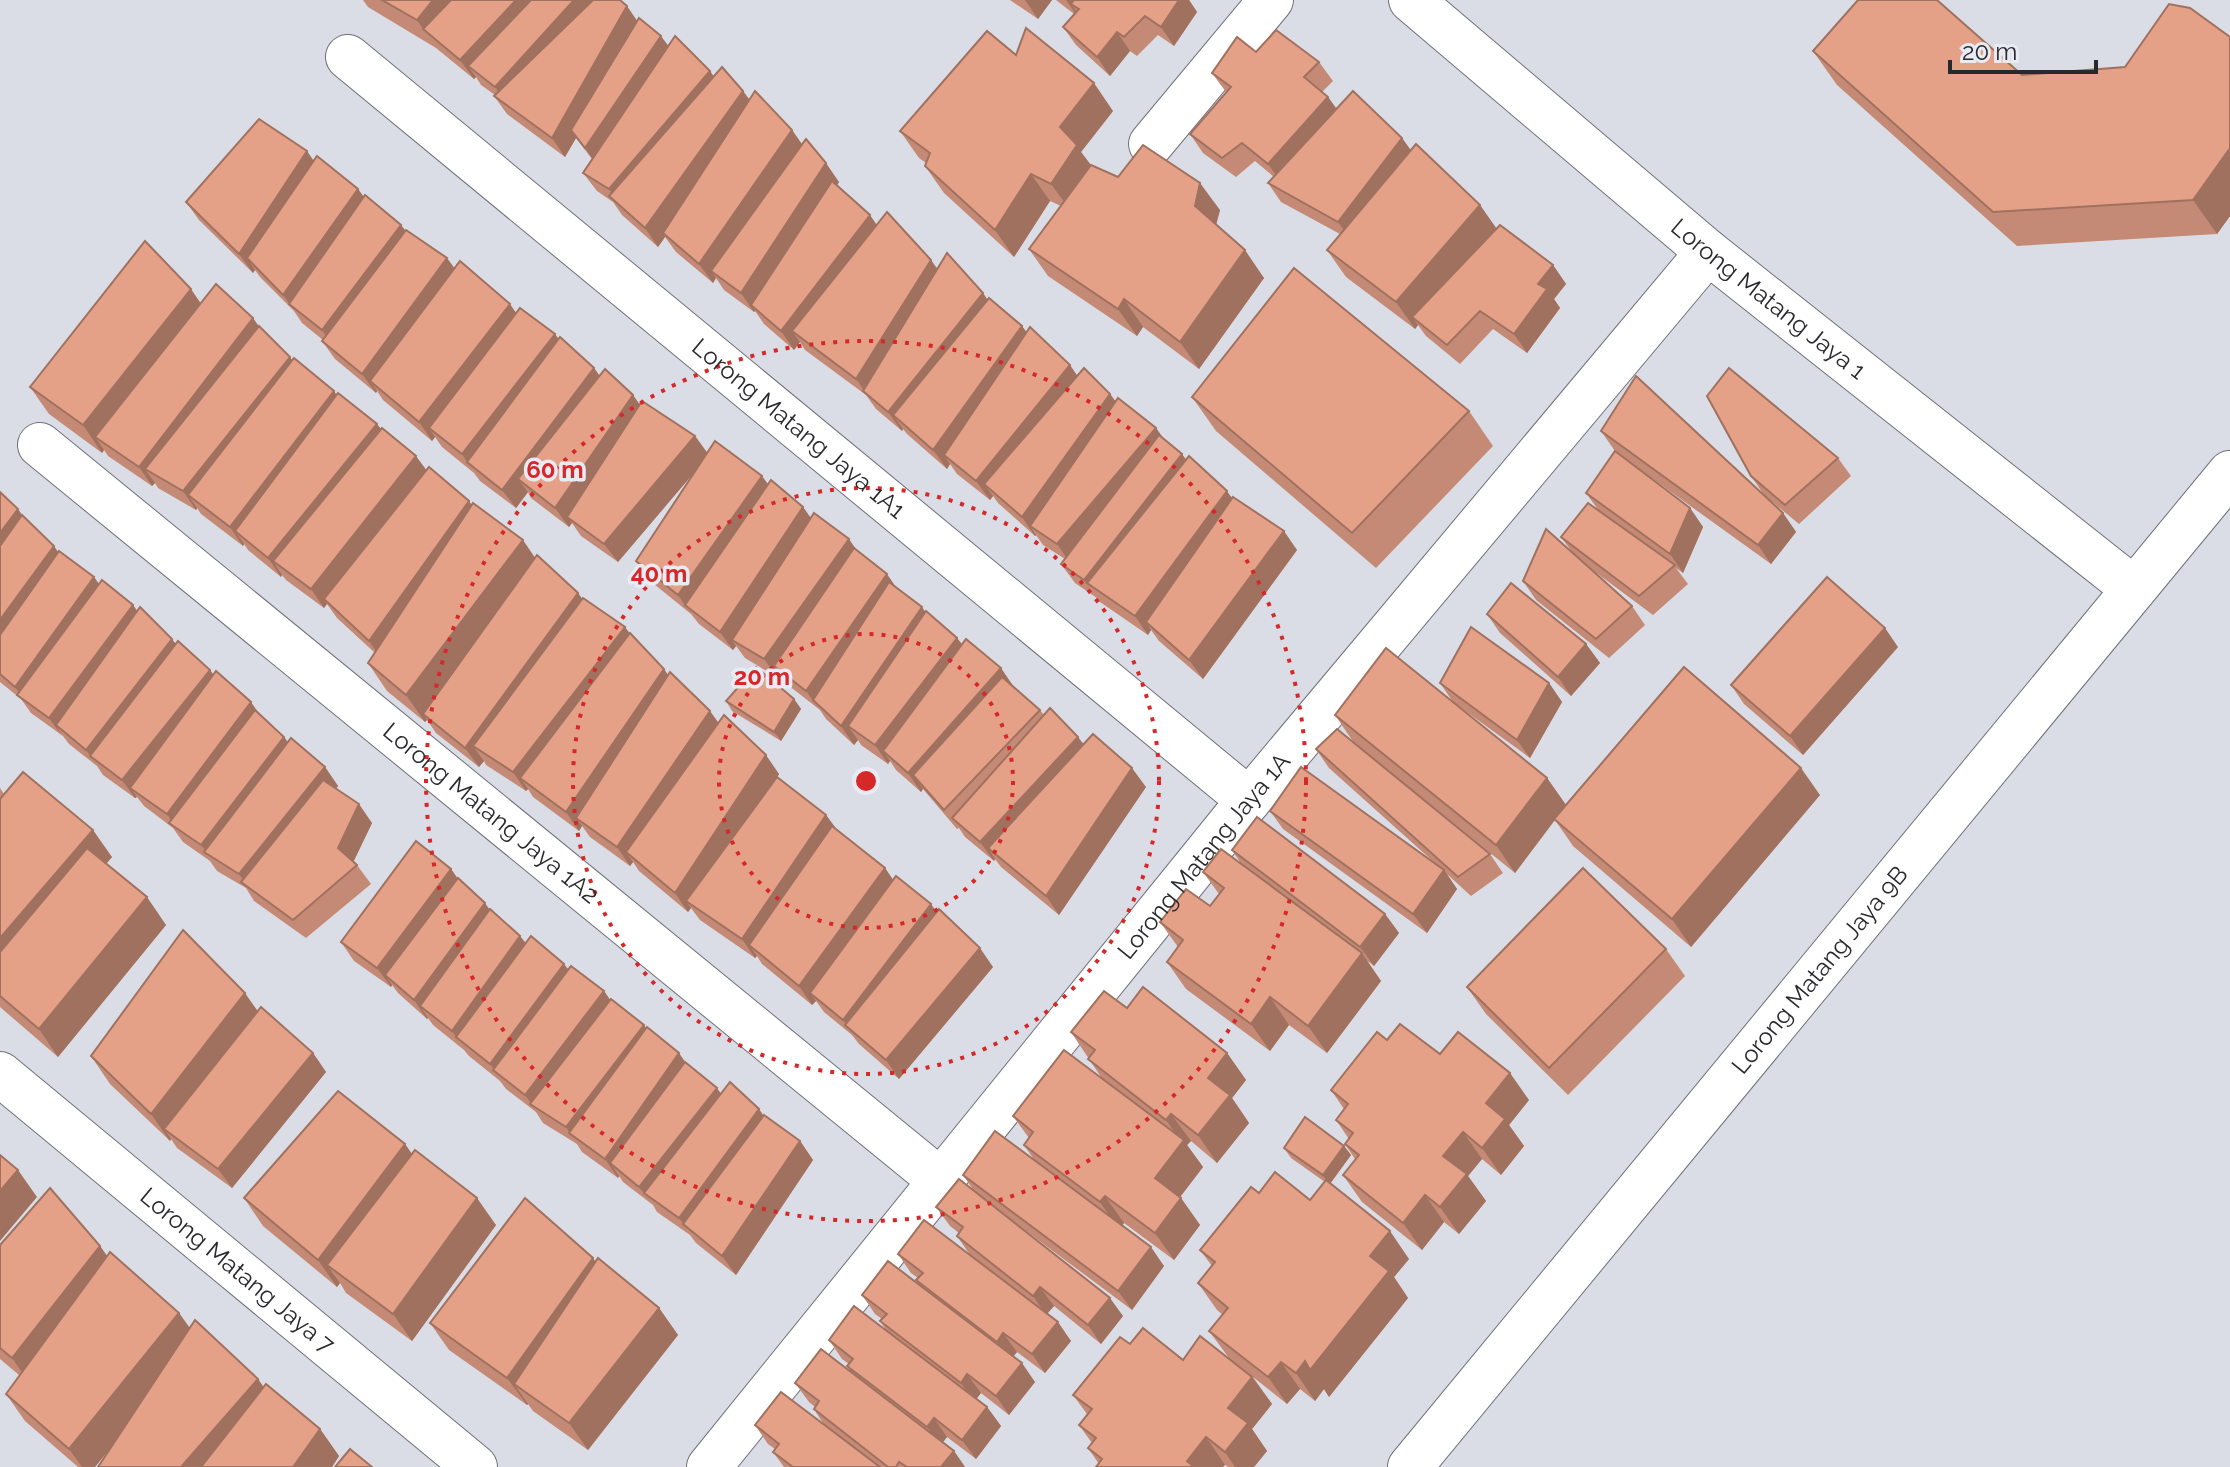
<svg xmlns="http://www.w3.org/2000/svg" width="2230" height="1467" font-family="Raleway,sans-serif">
<rect width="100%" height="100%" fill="#dbdde6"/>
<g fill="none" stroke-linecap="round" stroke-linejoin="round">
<defs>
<g id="street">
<path id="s1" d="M1411 0 1708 252 2134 589"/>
<path id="s2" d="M348 57 1249 800"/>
<polyline points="1151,144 1271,0"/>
<path id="s3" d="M40 445 941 1181"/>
<path id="s4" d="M0 1074 475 1467"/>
<path id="s5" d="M709 1467 1249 800 1708 252"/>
<path id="s6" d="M1410 1467 2230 473"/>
</g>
</defs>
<!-- street casing -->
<use href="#street" stroke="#707179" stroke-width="46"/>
<!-- street -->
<use href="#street" stroke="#fff" stroke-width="44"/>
</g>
<!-- wall -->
<g fill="#c58a75">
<polygon points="363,0 620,0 637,21 668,45 710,71 713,76 743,91 750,100 792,130 802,144 839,182 837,185 876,225 937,269 987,300 1022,326 1026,332 1077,375 1110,394 1116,402 1156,428 1164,439 1182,454 1186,460 1297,550 1203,679 1159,641 1151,630 1148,635 1100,602 1097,598 1075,583 1061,564 1065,559 1043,545 1036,535 1035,536 998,503 993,496 990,500 957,474 950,464 947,469 907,434 903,429 902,431 876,409 866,395 805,350 800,342 794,350 764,324 755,311 754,312 724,290 716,278 713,283 676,252 665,237 658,247 622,215 613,202 597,191 583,173 592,159 576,138 565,157 507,114 494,96 495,95 481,85 476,77 474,79 436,48 368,7"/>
<polygon points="1010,0 1052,0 1038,19"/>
<polygon points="1056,0 1189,0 1197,12 1174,46 1158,35 1137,56 1130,51 1110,76 1076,45 1063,27 1074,14"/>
<polygon points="2230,37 2230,216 2217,234 2017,246 1837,85 1813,51 2022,75 2125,67"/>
<polygon points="1256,52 1319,62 1333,81 1322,92 1328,97 1337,109 1402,138 1411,151 1480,205 1496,229 1553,265 1566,284 1554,299 1560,308 1527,353 1493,329 1460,364 1426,336 1418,325 1415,329 1346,277 1327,250 1340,234 1281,202 1268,183 1274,177 1255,161 1236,177 1203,153 1190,134 1226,92 1212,73"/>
<polygon points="1016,55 1113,111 1081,152 1091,165 1118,177 1220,210 1216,224 1264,278 1199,369 1143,327 1137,336 1048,276 1029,249 1061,206 1050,201 1014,257 944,193 925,166 926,163 919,158 900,131"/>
<polygon points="314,161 358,189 364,197 401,225 406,231 455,269 516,313 555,334 559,340 594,368 600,376 633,395 640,405 695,436 707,453 768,485 803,507 811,518 856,549 895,587 957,638 962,644 1040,710 1044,715 1084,744 1146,787 1059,915 1001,867 995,859 994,861 965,837 959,828 957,829 923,789 921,792 896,770 890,761 888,764 861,745 858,740 854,745 826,719 820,710 788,685 780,674 778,678 745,658 736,646 733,650 699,624 691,614 649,580 636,561 696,470 618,562 581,536 572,523 569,527 531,498 528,492 516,508 480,481 474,473 442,447 435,437 432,441 383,400 377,391 376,393 335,359 322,341 323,340 302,323 294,311 260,277 255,270 253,273 199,220 186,202"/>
<polygon points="201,303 253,318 259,327 292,361 334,391 336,395 377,424 381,429 426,470 469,501 471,505 578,593 582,599 630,633 668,675 718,723 779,774 777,778 826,815 837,830 885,868 893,880 936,912 993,967 899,1079 859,1044 852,1035 824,1012 816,1001 812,1005 762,964 757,956 755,958 700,920 691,908 688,912 639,871 633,862 630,866 590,837 582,826 579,831 533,797 528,789 526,791 486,765 484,761 479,767 436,733 427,720 425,722 387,691 368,663 375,653 337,618 327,604 324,608 286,580 282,575 281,577 248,550 244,544 243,546 201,514 197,508 196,510 158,488 155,483 152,486 108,456 104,450 102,453 49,414 30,387"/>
<polygon points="1192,397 1469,411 1493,446 1376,568 1216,431"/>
<polygon points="1601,431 1783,513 1796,532 1771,564 1621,456 1690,508 1703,527 1683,573 1676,568 1688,584 1653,615 1583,563 1632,606 1645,625 1609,658 1536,600 1523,581 1572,552 1561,537 1599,511 1586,493 1615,451"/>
<polygon points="1838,458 1851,476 1799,524 1764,495 1751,476"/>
<polygon points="0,492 58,553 94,577 99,584 133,605 137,611 260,714 284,737 288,742 325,767 338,786 336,789 372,823 353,862 357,865 371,884 306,938 254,901 246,888 217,871 210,861 183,842 173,828 144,806 137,797 135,798 103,775 97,766 69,744 63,736 31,713 21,699 0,682"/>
<polygon points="1487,614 1586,644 1600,663 1571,696 1500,633"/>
<polygon points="1898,647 1803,755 1744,704 1731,685"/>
<polygon points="1440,683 1549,683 1562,702 1530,758 1453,702"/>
<polygon points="794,699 801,709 781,741 732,711 726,701"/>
<polygon points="1335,715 1547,778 1566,805 1820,795 1691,947 1573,846 1555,820 1515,873 1354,743"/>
<polygon points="1316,749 1490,854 1503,873 1471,896 1447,874 1457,889 1427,933 1283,829 1270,811 1436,864 1329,768"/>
<polygon points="0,788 4,794 112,857 106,864 166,925 58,1057 0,1007"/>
<polygon points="1232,850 1385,914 1399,933 1374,966 1366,960 1381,981 1327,1053 1289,1025 1270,1051 1186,989 1167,962 1178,947 1160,922 1210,906 1219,894 1203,872 1242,865"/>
<polygon points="451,869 458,879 490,910 520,936 526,943 604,991 610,1000 646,1029 721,1094 763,1116 800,1141 813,1160 736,1275 696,1243 690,1235 657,1212 653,1205 623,1182 619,1176 618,1178 582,1152 577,1144 543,1123 536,1112 506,1089 500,1081 469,1056 464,1050 433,1025 428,1018 427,1019 398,993 392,985 391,987 354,961 341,942"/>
<polygon points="1666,949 1685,976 1568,1095 1486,1014 1467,987"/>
<polygon points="1127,1008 1227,1053 1246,1080 1232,1098 1249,1123 1217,1163 1191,1141 1187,1145 1203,1167 1180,1197 1200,1225 1174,1260 1124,1223 1122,1226 1164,1266 1132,1310 1006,1216 1123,1316 1101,1344 1054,1306 1047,1314 1071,1341 1045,1373 1017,1352 1013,1356 1035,1382 1009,1415 981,1393 976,1399 987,1407 1001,1426 976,1459 947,1437 943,1442 954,1451 965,1467 784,1467 773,1452 775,1449 768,1444 755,1425 824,1425 814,1409 815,1407 809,1402 795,1383 850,1371 847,1366 849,1364 842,1359 829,1340 886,1330 880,1321 882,1319 875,1314 862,1295 919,1285 916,1280 918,1278 911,1273 898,1254 970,1255 957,1236 959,1233 950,1226 936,1207 974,1191 963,1175 1035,1161 1024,1145 1029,1138 1013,1116 1101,1077 1071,1032"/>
<polygon points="257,1011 313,1053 326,1072 232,1188 177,1148 171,1139 170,1141 110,1084 91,1056"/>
<polygon points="1387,1040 1440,1054 1529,1100 1509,1125 1524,1146 1501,1175 1482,1159 1468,1176 1486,1201 1459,1234 1444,1222 1422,1250 1362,1202 1343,1175 1355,1159 1345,1144 1349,1139 1336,1120 1344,1109 1331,1090"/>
<polygon points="405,1144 412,1154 496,1225 412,1341 346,1293 340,1283 337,1287 263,1226 244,1198"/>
<polygon points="1344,1146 1351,1155 1330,1184 1409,1259 1394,1277 1408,1298 1329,1397 1324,1389 1315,1401 1300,1389 1287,1404 1253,1377 1272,1404 1252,1429 1267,1451 1254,1467 1228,1467 1225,1465 1099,1464 1088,1448 1092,1443 1079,1425 1087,1414 1073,1395 1130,1344 1183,1360 1229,1358 1209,1331 1223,1315 1217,1310 1198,1283 1212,1266 1200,1250 1259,1193 1310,1200 1325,1182 1291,1158 1284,1148"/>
<polygon points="0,1245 100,1246 107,1256 179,1313 190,1328 258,1379 263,1387 320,1429 339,1456 332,1467 98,1467 110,1448 95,1467 78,1467 25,1421 6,1394 19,1375 0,1359"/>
<polygon points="595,1261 659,1308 678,1335 588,1450 533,1411 528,1404 527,1405 449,1350 430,1323"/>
</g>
<!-- shaded-wall -->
<g fill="#a0715f">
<polygon points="433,0 473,0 423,29 417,20"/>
<polygon points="516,0 547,0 468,66 476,77 474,79 460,60"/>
<polygon points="574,0 599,0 509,106 495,87"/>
<polygon points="1025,0 1052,0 1038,19"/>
<polygon points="1066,0 1093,0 1079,9 1071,4 1080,16 1079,18"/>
<polygon points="1179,0 1189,0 1197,12 1174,46 1161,27"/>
<polygon points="627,6 640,25 571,130 576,138 565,157 552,138"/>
<polygon points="1117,32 1130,51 1110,76 1097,57"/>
<polygon points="661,36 675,55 598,167 585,148"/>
<polygon points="710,71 723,90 623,208 609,189"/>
<polygon points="1094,83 1113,111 1081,152 1096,172 1071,211 1051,184 1060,127"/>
<polygon points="743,91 756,110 663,233 665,237 658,247 645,228"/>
<polygon points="1328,97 1341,116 1282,183 1268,164"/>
<polygon points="792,130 805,149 711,271 716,278 713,283 699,264"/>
<polygon points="1402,138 1415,156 1352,241 1338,222"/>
<polygon points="2230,148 2230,216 2217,234 2193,200"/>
<polygon points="307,151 320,170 247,258 255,270 253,273 239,254"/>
<polygon points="826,163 839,182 756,309 751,305 755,311 754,312 741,293"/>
<polygon points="1031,174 1050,201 1014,257 995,230"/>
<polygon points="1200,183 1220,210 1214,233 1195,206"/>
<polygon points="358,189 371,208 291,306 283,295"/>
<polygon points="1480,205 1499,232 1412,317 1418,325 1415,329 1396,302"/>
<polygon points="870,215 883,234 792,331 800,342 794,350 781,331"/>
<polygon points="401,225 414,244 335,349 322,330"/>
<polygon points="1245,250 1264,278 1199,369 1180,342"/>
<polygon points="447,258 461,277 370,381 377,391 376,393 362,374"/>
<polygon points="931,260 944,278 867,394 856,379"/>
<polygon points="1553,265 1566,284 1554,299 1560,308 1527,353 1514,334 1538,284"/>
<polygon points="191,289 210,317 95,437 104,450 102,453 83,425"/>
<polygon points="983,293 996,312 893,415 903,429 902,431 888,412"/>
<polygon points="1124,299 1143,327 1137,336 1118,309"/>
<polygon points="510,304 523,323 429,428 435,437 432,441 419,422"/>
<polygon points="253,318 266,337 145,469 155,483 152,486 139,467"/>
<polygon points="1022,326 1036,345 944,455 950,464 947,469 933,450"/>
<polygon points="555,334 568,353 467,462 462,454"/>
<polygon points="290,357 303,376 188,495 197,508 196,510 183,491"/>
<polygon points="1070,365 1083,384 984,484 993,496 990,500 976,481"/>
<polygon points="594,368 607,387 518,479 528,492 516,508 502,490"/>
<polygon points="334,391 347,410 235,531 244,544 243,546 230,527"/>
<polygon points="1110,394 1124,413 1030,526 1036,535 1035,536 1022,517"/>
<polygon points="633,395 646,414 567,517 572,523 569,527 555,508"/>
<polygon points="377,424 391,443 273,561 282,575 281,577 268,558"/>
<polygon points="1156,428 1169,447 1070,563 1057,544"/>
<polygon points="695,436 709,455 618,562 604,544"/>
<polygon points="1182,454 1195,473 1087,584 1084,580"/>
<polygon points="416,456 430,475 324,599 327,604 324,608 311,589"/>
<polygon points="762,476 776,495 685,605 691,614 678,595"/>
<polygon points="1227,491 1240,510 1146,622 1151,630 1148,635 1135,616"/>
<polygon points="469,501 482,520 382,660 369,641"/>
<polygon points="803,507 816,526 732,640 736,646 733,650 720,632"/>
<polygon points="1690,508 1703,527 1683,573 1670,554"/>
<polygon points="18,509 31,528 0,569 0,533"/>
<polygon points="1783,513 1796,532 1771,564 1758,545"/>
<polygon points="1284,531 1297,550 1203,679 1189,660"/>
<polygon points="849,539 862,558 774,666 780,674 778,678 764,659"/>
<polygon points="523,540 542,568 423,714 427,720 425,722 406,695"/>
<polygon points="54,546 67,565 0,657 0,620"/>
<polygon points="887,574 900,593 813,700 820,710 806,691"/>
<polygon points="94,577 107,596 24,699 15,687"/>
<polygon points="578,593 592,612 473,746 484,761 479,767 465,748"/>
<polygon points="133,605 146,624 56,725 62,736 49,718"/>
<polygon points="922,607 935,626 848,726 858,740 854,745 841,726"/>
<polygon points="625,627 639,646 520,778 528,789 526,791 513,772"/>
<polygon points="1885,628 1898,647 1803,755 1790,736"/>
<polygon points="957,638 971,657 883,751 890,761 888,764 875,745"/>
<polygon points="172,639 185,657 92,758 86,750"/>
<polygon points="1586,644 1600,663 1571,696 1558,677"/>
<polygon points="1001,668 1014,687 913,775 923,789 921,792 908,773"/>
<polygon points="664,669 677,688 576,818 582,826 579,831 566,812"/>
<polygon points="210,670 224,689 130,788 137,797 135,798 122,780"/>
<polygon points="1549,683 1562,702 1530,758 1517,740"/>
<polygon points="794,699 801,709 781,741 774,732"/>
<polygon points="251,702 264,721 176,828 167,814"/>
<polygon points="710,711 723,729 626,852 633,862 630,866 617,847"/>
<polygon points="284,737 297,756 208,854 201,845"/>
<polygon points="1078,737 1092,755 988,848 995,859 994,861 980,842"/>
<polygon points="766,755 779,774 693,905 686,901 691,908 688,912 675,893"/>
<polygon points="325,767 338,786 254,891 249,888 239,874"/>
<polygon points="1132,768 1146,787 1059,915 1046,896"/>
<polygon points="1801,768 1820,795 1691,947 1672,919"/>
<polygon points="1547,778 1566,805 1515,873 1496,845"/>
<polygon points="359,804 372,823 351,867 338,848"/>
<polygon points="826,815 840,834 749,945 757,956 755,958 742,939"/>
<polygon points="93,830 112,857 0,987 0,938"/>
<polygon points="885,868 898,887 810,993 816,1001 812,1005 799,986"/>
<polygon points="451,869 464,888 385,975 392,985 391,987 377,968"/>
<polygon points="1444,870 1457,889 1427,933 1413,914"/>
<polygon points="147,897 166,925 58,1057 39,1029"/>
<polygon points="485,903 498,922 420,1006 428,1018 427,1019 414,1000"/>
<polygon points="931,904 944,923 850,1029 843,1020"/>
<polygon points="1385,914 1399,933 1374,966 1360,947"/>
<polygon points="520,936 533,954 456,1037 452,1031"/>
<polygon points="980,948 993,967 899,1079 886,1060"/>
<polygon points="1362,953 1381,981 1327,1053 1308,1026"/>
<polygon points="564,964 578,982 496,1072 490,1064"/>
<polygon points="604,991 617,1010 532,1105 525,1095"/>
<polygon points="245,993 264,1020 164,1129 171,1139 170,1141 151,1114"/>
<polygon points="1270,997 1289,1025 1270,1051 1251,1024"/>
<polygon points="644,1025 657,1044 571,1135 566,1127"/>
<polygon points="313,1053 326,1072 232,1188 218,1169"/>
<polygon points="679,1053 692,1072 610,1163 619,1176 618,1178 605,1159"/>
<polygon points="1227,1053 1246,1080 1232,1098 1249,1123 1217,1163 1198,1135 1208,1078"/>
<polygon points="1510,1073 1529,1100 1509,1125 1524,1146 1501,1175 1482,1148 1486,1103"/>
<polygon points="717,1088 730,1107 644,1193 653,1205 639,1187"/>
<polygon points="759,1109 772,1128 685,1226 679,1218"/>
<polygon points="1171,1114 1191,1141 1187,1145 1203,1167 1174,1205 1155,1178 1182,1143 1166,1120"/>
<polygon points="1463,1132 1482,1159 1468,1176 1486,1201 1459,1234 1440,1207 1443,1156"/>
<polygon points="800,1141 813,1160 736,1275 722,1256"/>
<polygon points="405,1144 424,1172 327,1265 340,1283 337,1287 318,1260"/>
<polygon points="1344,1146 1351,1155 1329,1185 1323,1175"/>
<polygon points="18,1170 37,1197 0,1241 0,1191"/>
<polygon points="1425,1195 1444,1222 1422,1250 1403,1223"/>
<polygon points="1105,1196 1124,1223 1119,1230 1100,1202"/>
<polygon points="477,1198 496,1225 412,1341 393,1314"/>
<polygon points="1181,1198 1200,1225 1174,1260 1155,1233"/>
<polygon points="1390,1231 1409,1259 1394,1277 1408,1298 1329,1397 1324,1389 1315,1401 1296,1373 1370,1256"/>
<polygon points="100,1246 119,1273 31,1385 12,1358"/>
<polygon points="1151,1247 1164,1266 1132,1310 1118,1291"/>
<polygon points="593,1258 612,1285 514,1384 528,1404 527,1405 507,1378"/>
<polygon points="1040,1287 1054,1306 1046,1315 1033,1296"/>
<polygon points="1110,1298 1123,1316 1101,1344 1088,1325"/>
<polygon points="659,1308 678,1335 588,1450 569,1423"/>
<polygon points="179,1313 198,1340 95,1467 82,1467 69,1449"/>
<polygon points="1058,1322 1071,1341 1045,1373 1032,1354"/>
<polygon points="1003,1333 1017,1352 1010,1361 997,1342"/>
<polygon points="1281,1362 1300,1389 1287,1404 1268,1377"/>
<polygon points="1022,1363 1035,1382 1009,1415 996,1396"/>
<polygon points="967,1374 981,1393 974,1402 961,1383"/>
<polygon points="1252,1377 1272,1404 1252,1429 1267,1451 1254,1467 1235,1467 1225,1452 1228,1408"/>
<polygon points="258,1379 277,1406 224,1467 181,1467"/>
<polygon points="987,1407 1001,1426 976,1459 962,1440"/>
<polygon points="934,1418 947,1437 940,1446 927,1427"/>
<polygon points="320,1429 339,1456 332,1467 293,1467"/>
<polygon points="1206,1437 1225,1465 1223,1467 1191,1467 1187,1461"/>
<polygon points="954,1451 965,1467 941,1467"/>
</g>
<!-- building -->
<g fill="#e5a188" stroke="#a0715f" stroke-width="2">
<polygon points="382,0 433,0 417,20"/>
<polygon points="451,0 516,0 460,60 423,29"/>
<polygon points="531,0 574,0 495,87 468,66"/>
<polygon points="593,0 620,0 627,6 552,138 494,96"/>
<polygon points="1074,0 1179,0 1161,27 1145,16 1124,37 1117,32 1097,57 1063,27 1079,9 1071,4"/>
<polygon points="1858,0 1937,0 2022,75 2125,67 2169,4 2190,8 2230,37 2230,148 2193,200 1993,212 1813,51"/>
<polygon points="639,18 661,36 585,148 571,130"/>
<polygon points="1026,28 1094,83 1060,127 1077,145 1051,184 1031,174 995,230 925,166 930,153 900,131 987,31 1016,55"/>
<polygon points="1276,30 1319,62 1304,77 1328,97 1268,164 1242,143 1222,158 1190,134 1231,87 1212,73 1237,37 1256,52"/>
<polygon points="675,36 710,71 609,189 583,173"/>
<polygon points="722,67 743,91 645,228 609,196"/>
<polygon points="755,91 792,130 699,264 663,233"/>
<polygon points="1353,91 1402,138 1338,222 1268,183"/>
<polygon points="259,119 307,151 239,254 186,202"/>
<polygon points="806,139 826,163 741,293 711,271"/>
<polygon points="1416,144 1480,205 1396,302 1327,250"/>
<polygon points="1143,145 1200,183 1195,206 1245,250 1180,342 1124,299 1118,309 1029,249 1091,165 1118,177"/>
<polygon points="317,156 358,189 283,295 247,258"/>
<polygon points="832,181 870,215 781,331 751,305"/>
<polygon points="365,195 401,225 322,330 289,304"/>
<polygon points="887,212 931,260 856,379 792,331"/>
<polygon points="1500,225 1553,265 1538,284 1547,289 1514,334 1480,311 1447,345 1412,317"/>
<polygon points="406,230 447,258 362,374 322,341"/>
<polygon points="145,241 191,289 83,425 30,387"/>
<polygon points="947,253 983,293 888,412 863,391"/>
<polygon points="460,261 510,304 419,422 370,381"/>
<polygon points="1294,268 1469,411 1352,533 1192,397"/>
<polygon points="216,284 253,318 139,467 95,437"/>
<polygon points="989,298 1022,326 933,450 893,415"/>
<polygon points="520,308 555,334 462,454 429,428"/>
<polygon points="259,326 290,357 183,491 145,469"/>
<polygon points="1030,327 1070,365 976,481 944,455"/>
<polygon points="560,337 594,368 502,490 467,462"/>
<polygon points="294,358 334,391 230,527 188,495"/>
<polygon points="1084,368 1110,394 1022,517 984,484"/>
<polygon points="1729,368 1838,458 1785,505 1751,476 1707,396"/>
<polygon points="605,369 633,395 555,508 518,479"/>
<polygon points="1636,376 1783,513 1758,545 1601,431"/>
<polygon points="338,393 377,424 268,558 235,531"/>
<polygon points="1118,398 1156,428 1057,544 1030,526"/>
<polygon points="642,401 695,436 604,544 567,517"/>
<polygon points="382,428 416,456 311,589 273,561"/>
<polygon points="1159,435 1182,454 1084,580 1061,564"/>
<polygon points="715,441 762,476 678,595 636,561"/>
<polygon points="1615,451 1690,508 1670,554 1586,493"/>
<polygon points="1189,456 1227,491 1135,616 1087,583"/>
<polygon points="429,467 469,501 369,641 324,599"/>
<polygon points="771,480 803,507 720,632 685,605"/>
<polygon points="0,492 18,509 0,533"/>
<polygon points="1233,497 1284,531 1189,660 1146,622"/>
<polygon points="473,503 523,540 406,695 368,663"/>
<polygon points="1588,503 1675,565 1639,596 1561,537"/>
<polygon points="814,513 849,539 764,659 732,640"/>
<polygon points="22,515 54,546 0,620 0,546"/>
<polygon points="1546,529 1632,606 1596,639 1523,581"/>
<polygon points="854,548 887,574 806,691 774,666"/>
<polygon points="59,551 94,577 15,687 0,674 0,635"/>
<polygon points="537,555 578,593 465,748 423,714"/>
<polygon points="1827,577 1885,628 1790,736 1731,685"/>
<polygon points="102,580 133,605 49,718 17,695"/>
<polygon points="889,582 922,607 841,726 813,700"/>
<polygon points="1511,583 1586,644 1558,677 1487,614"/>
<polygon points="583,598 625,627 513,772 473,746"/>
<polygon points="140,607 172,639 86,750 56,725"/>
<polygon points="926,611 957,638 875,745 848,726"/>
<polygon points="1471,627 1549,683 1517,740 1440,683"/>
<polygon points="630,633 664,669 566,812 520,778"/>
<polygon points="966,639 1001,668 908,773 883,751"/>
<polygon points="178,641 210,670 122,780 90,756"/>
<polygon points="1386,648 1547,778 1496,845 1335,715"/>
<polygon points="756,667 794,699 774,732 726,701"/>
<polygon points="1684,667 1801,768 1672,919 1554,819"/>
<polygon points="216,671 251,702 167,814 130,788"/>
<polygon points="670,672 710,711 617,847 576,818"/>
<polygon points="1002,677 1040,710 944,810 913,775"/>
<polygon points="1050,708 1078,737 980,842 952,818"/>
<polygon points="255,710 284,737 201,845 169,823"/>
<polygon points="724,715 766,755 675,893 626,852"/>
<polygon points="1337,729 1490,854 1458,877 1316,749"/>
<polygon points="1093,734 1132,768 1046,896 988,848"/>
<polygon points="291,738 325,767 239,874 204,852"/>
<polygon points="1301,767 1444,870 1413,914 1270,811"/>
<polygon points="23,772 93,830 0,938 0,799"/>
<polygon points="777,777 826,815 742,939 686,901"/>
<polygon points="323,780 359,804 338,848 357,865 293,920 241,882"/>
<polygon points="1257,817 1385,914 1360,947 1232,850"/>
<polygon points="832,826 885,868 799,986 749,945"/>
<polygon points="416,841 451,869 377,968 341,942"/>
<polygon points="87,848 147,897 39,1029 0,996 0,952"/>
<polygon points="1221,849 1362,953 1308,1026 1270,997 1251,1024 1167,962 1183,940 1160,922 1186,889 1210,906 1224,888 1203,872"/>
<polygon points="1583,868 1666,949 1549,1068 1467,987"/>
<polygon points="896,876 931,904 843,1020 810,993"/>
<polygon points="458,878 485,903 414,1000 385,975"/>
<polygon points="490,909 520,936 452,1031 420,1006"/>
<polygon points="939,909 980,948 886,1060 845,1025"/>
<polygon points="183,930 245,993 151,1114 91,1056"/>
<polygon points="531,936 564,964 490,1064 456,1037"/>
<polygon points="571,966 604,991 525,1095 493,1070"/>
<polygon points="1143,987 1227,1053 1208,1078 1230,1095 1198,1135 1171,1114 1166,1120 1088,1059 1095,1050 1071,1032 1104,991 1127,1008"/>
<polygon points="611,999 644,1025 566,1127 530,1104"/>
<polygon points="261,1007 313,1053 218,1169 164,1129"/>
<polygon points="1400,1024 1440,1054 1458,1032 1510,1073 1486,1103 1505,1119 1482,1148 1463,1132 1443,1156 1467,1174 1440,1207 1425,1195 1403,1223 1343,1175 1359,1155 1345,1144 1353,1133 1336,1120 1348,1104 1331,1090 1377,1032 1387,1040"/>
<polygon points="647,1027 679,1053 605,1159 569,1133"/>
<polygon points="1064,1050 1184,1140 1155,1178 1181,1198 1155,1233 1105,1196 1100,1202 1024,1145 1033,1132 1013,1116"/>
<polygon points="685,1062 717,1088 639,1187 610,1163"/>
<polygon points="730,1082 759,1109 679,1218 644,1193"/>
<polygon points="338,1091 405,1144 318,1260 244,1198"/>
<polygon points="764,1115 800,1141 722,1256 683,1224"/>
<polygon points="1305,1117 1344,1146 1323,1175 1284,1148"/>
<polygon points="995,1131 1151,1247 1118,1291 963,1175"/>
<polygon points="415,1150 477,1198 393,1314 327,1265"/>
<polygon points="0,1155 18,1170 0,1191"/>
<polygon points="1275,1172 1310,1200 1326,1180 1390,1231 1370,1256 1389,1271 1310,1370 1305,1361 1296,1373 1281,1362 1268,1377 1209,1331 1228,1308 1198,1283 1215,1262 1200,1250 1251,1187 1259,1193"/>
<polygon points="959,1179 1110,1298 1088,1325 1040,1287 1033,1296 957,1236 963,1227 936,1207"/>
<polygon points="50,1188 100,1246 12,1358 0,1348 0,1245"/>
<polygon points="525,1198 593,1258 507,1378 430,1323"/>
<polygon points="924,1220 1058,1322 1032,1354 1003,1333 997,1342 916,1280 923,1273 898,1254"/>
<polygon points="110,1252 179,1313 69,1449 6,1394"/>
<polygon points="598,1258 659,1308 569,1423 514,1384"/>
<polygon points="888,1261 1022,1363 996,1396 967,1374 961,1383 880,1321 887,1314 862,1295"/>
<polygon points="854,1306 987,1407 962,1440 934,1418 927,1427 847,1366 853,1359 829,1340"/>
<polygon points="195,1320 258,1379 181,1467 98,1467"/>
<polygon points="1143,1328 1183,1360 1200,1336 1252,1377 1228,1408 1248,1423 1225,1452 1206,1437 1187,1461 1194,1467 1096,1467 1102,1459 1088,1448 1096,1438 1079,1425 1092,1409 1073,1395 1120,1337 1130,1344"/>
<polygon points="821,1349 954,1451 941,1467 907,1467 899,1462 896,1467 888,1467 814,1409 819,1401 795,1383"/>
<polygon points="266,1384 320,1429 293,1467 201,1467"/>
<polygon points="781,1392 880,1467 793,1467 773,1452 779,1444 755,1425"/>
<polygon points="350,1449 372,1467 335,1467"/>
</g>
<!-- distance rings -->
<g fill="none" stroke="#d62828" stroke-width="4" stroke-dasharray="4 8">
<circle cx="866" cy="781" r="147"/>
<circle cx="866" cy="781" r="293"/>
<circle cx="866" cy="781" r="440"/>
</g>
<g text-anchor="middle" stroke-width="7" stroke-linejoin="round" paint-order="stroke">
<!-- street labels -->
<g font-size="24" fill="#28292c" stroke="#e9ebf4">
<text dy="8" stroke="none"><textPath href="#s1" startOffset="466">Lorong Matang Jaya 1</textPath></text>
<text dy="8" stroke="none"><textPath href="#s2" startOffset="584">Lorong Matang Jaya 1A1</textPath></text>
<text dy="8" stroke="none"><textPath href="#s3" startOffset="582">Lorong Matang Jaya 1A2</textPath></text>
<text dy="8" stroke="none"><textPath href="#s5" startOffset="786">Lorong Matang Jaya 1A</textPath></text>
<text dy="8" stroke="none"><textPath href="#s6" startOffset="644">Lorong Matang Jaya 9B</textPath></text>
<text dy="8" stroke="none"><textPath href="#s4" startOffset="308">Lorong Matang Jaya 7</textPath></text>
</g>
</g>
<circle cx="866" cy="781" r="12" fill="#d62828" stroke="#e9ebf4" stroke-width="4"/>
<g font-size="24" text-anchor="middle" font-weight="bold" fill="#d62828" stroke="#e9ebf4" stroke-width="7" stroke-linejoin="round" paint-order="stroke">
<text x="555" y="478">60 m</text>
<text x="659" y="582">40 m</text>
<text x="762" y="685">20 m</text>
</g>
<!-- scale -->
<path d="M1950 60v12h146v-12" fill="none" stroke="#28292c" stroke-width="4"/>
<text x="1962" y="60" font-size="24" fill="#28292c" stroke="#e9ebf4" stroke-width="6" paint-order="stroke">20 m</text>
</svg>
